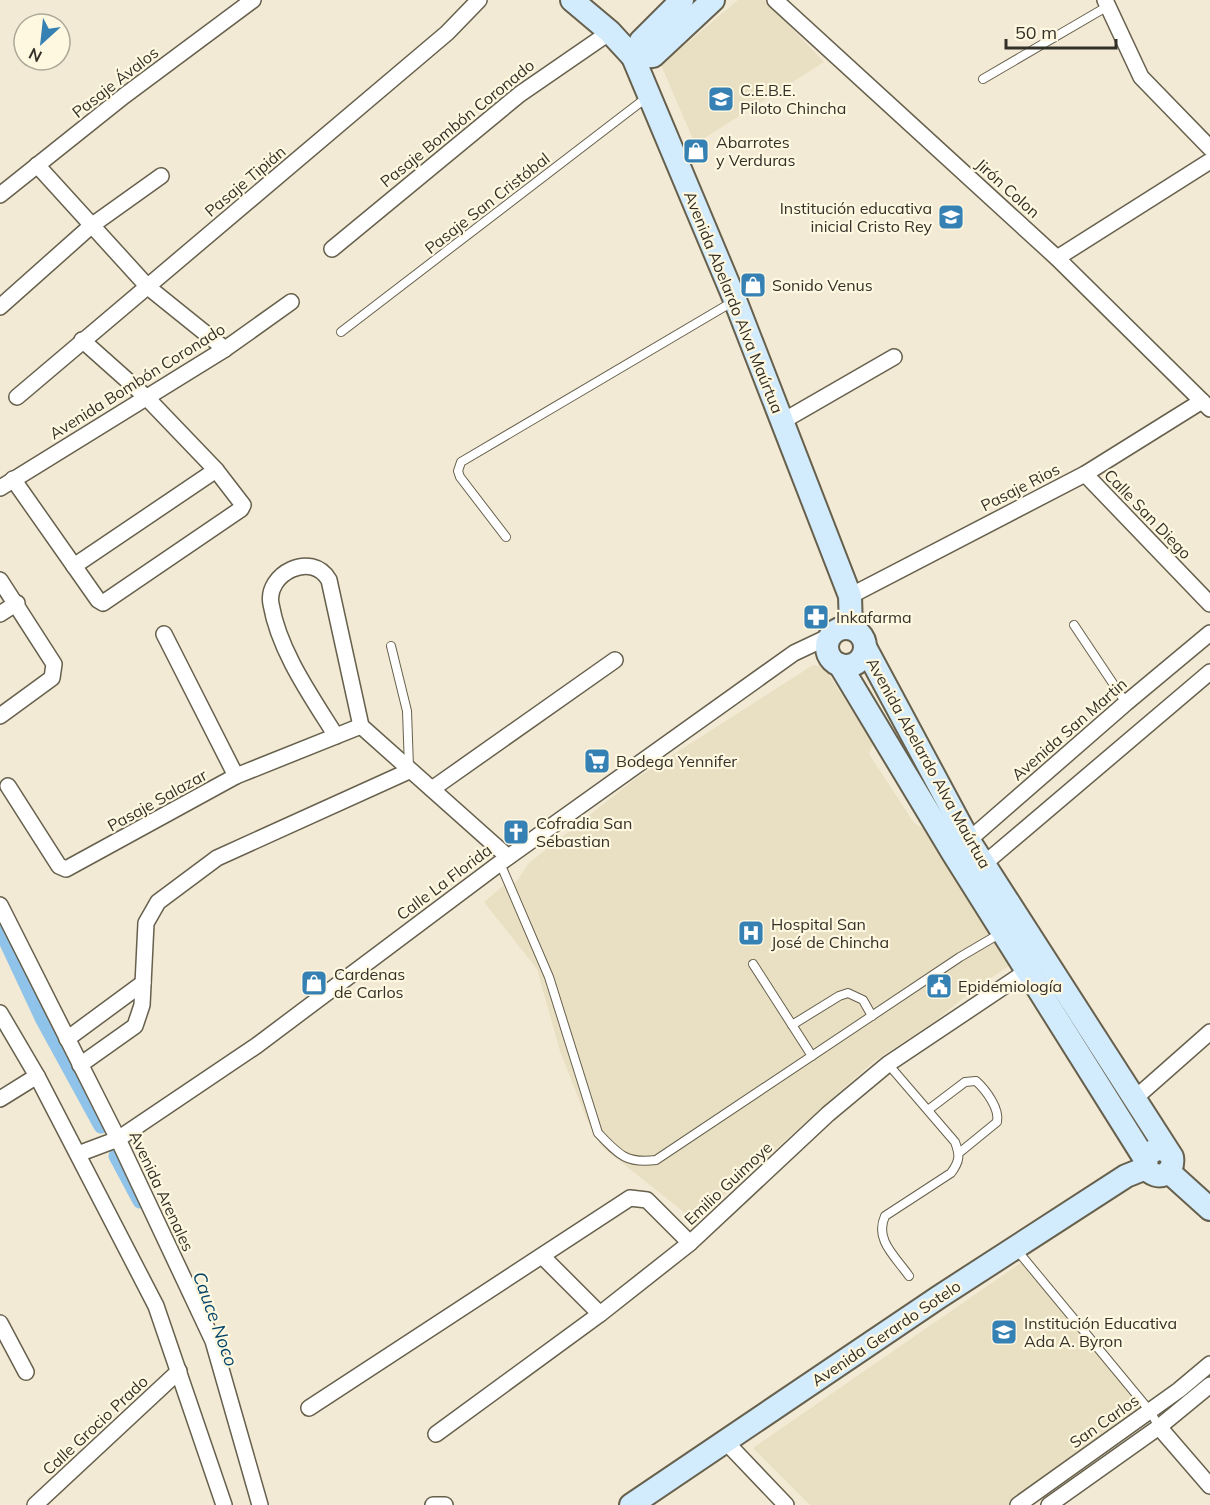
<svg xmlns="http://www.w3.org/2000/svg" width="1210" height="1505" font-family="Mulish,sans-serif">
<rect width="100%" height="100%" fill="#f2ead4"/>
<!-- built -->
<g fill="#e9dfc2">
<polygon points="738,0 765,0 824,62 695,144 661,65"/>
<polygon points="813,665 824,667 873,744 869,754 914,823 924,829 1012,964 973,990 934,1022 874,1061 695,1221 601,1146 587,1120 560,1051 537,969 484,902 503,886 516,882 529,863 635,779"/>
<polygon points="1025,1260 1149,1405 1008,1505 810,1505 753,1448"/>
</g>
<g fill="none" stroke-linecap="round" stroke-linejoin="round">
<!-- canal -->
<g stroke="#90c3e9" stroke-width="15">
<polyline points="0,928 43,1020 101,1126"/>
<polyline points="116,1156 140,1201"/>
</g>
<defs>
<g id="lane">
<polyline points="983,79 1108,6"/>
<polyline points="341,332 646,98"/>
<polyline points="506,537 460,477 458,471 461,462 734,301"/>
<polyline points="1074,625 1126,703"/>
<polyline points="391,646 407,711 409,767"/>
<path d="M500 863 549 977 598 1133C618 1154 626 1164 656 1160L960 957 1001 933"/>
<polyline points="753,964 812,1056"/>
<polyline points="792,1025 839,996 848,993 863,1000 872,1016"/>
<path d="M888 1064 955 1142C960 1155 960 1161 951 1173L885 1216C874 1240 896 1257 909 1276"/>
<path d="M928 1110 965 1082 976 1081C986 1090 1000 1109 997 1122L959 1153"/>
<polyline points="1016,1249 1150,1411 1159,1427"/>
</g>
<g id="street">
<polyline points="775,0 1057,258 1210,409"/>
<polyline points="1105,0 1141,77 1210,148"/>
<polyline points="37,165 148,287 225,349"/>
<polyline points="0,195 124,96 253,0"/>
<polyline points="332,249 520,94 610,32"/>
<polyline points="1057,258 1210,161"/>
<polyline points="0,307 91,226 161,176"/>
<polyline points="17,397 447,33 479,0"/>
<polyline points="783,421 894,357"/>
<polyline points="1085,474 1210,604"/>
<polyline points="13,479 98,600 103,603 241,509 243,505 216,470 146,397 82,340"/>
<polyline points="0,488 225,349 291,302"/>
<polyline points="74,566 216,470"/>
<polyline points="0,580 54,664 52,678 0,716"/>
<polyline points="850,596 1085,474 1202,401"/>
<polyline points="0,614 17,603"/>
<polyline points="164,634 236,776"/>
<path d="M336 736C311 696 279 651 271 604 265 574 312 550 329 580L361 726 508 857"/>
<polyline points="8,786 59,866 66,869 236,776 361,726"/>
<polyline points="432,789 615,660"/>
<polyline points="962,846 1126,703 1210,633"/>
<polyline points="978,869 1210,672"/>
<polyline points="0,905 118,1139 213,1341 260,1505"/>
<polyline points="0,1013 37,1076 156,1306 224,1505"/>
<polyline points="67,1039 143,983"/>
<polyline points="80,1065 135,1026 142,1005 146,923 158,902 217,858 409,771"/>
<polyline points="0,1099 37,1076"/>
<polyline points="1133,1100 1210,1032"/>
<polyline points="78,1154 118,1139 256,1046 500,863 794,653 830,636"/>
<polyline points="542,1256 600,1314"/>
<polyline points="0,1323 26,1372"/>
<polyline points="309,1408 630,1198 647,1200 690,1243"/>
<polyline points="1159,1427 1210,1486"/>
<polyline points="436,1434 600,1314 690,1243 828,1114 888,1064 1033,967"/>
<polyline points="725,1441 786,1505"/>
<polyline points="35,1505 179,1371"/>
<polyline points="433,1505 445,1505"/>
<polyline points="1018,1505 1179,1390 1210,1364"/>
<polyline points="1049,1505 1159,1427 1210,1385"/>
</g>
<g id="secondary">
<polyline points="572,0 610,32 633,57 735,300 850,596 851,628"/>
<polyline points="633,57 653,56 713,0"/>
<polyline points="633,57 641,41 682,0"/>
<circle cx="846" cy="647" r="19"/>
<path d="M866 649 969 841 1172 1157C1175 1175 1157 1182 1146 1168L1147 1155 1158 1148 1166 1151"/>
<polyline points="840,665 953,853 1145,1159"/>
<polyline points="1169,1172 1210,1209"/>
<polyline points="631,1505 939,1297 1126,1176 1146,1168"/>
</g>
</defs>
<!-- lane casing -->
<use href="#lane" stroke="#66604d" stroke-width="10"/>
<!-- street casing -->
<use href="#street" stroke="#66604d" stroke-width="18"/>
<!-- secondary casing -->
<use href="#secondary" stroke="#66604d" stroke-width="26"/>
<!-- lane -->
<use href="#lane" stroke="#fff" stroke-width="8"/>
<!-- street -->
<use href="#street" stroke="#fff" stroke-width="15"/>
<!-- secondary -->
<use href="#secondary" stroke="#d2ecfe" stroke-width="22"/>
</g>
<!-- icons -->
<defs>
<symbol id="school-square" viewBox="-11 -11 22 22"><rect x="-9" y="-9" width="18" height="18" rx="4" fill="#3581b4" stroke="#fff8e1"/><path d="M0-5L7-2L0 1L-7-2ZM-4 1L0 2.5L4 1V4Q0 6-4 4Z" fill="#fff"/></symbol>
<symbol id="shop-square" viewBox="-11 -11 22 22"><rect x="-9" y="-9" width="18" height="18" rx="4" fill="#3581b4" stroke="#fff8e1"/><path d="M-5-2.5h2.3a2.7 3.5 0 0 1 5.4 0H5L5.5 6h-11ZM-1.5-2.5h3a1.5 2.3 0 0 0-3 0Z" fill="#fff"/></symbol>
<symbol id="pharmacy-square" viewBox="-11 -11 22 22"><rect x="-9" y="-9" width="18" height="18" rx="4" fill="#3581b4" stroke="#fff8e1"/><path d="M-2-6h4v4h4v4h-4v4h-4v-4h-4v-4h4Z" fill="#fff"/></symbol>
<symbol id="supermarket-square" viewBox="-11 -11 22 22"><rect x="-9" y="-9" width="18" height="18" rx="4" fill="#3581b4" stroke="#fff8e1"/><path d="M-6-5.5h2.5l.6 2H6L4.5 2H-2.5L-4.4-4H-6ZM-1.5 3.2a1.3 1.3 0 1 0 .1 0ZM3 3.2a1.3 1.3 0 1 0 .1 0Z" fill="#fff"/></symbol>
<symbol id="church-square" viewBox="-11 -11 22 22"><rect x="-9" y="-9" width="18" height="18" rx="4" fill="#3581b4" stroke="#fff8e1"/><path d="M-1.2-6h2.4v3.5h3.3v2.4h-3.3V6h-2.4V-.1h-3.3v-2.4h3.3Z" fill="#fff"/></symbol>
<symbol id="hospital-square" viewBox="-11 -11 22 22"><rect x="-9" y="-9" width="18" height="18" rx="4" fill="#3581b4" stroke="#fff8e1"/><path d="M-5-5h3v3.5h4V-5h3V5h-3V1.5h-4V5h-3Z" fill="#fff"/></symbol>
<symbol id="civic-square" viewBox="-11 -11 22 22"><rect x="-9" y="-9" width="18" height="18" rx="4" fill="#3581b4" stroke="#fff8e1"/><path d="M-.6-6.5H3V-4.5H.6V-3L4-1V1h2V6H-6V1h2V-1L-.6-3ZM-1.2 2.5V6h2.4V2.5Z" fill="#fff"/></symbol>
</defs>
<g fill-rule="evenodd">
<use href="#school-square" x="706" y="84" width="30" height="30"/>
<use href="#shop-square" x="681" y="136" width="30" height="30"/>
<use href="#school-square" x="936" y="202" width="30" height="30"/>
<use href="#shop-square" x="738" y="270" width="30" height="30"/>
<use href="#pharmacy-square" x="801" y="602" width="30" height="30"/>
<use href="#supermarket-square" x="582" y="746" width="30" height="30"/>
<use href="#church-square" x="501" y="817" width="30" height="30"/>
<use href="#hospital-square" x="736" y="918" width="30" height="30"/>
<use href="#shop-square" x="299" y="968" width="30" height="30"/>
<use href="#civic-square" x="924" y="971" width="30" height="30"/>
<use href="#school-square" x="989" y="1317" width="30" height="30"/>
</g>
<g text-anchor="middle" stroke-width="4.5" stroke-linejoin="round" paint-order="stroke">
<!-- street labels -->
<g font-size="16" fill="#333028" stroke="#fff8e1">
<text transform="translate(115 82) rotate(-38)" y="6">Pasaje Ávalos</text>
<text transform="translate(457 123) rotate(-39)" y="6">Pasaje Bombón Coronado</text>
<text transform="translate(245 181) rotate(-40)" y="6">Pasaje Tipián</text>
<text transform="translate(1008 188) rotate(42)" y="6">Jirón Colon</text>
<text transform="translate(487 203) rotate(-38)" y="6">Pasaje San Cristóbal</text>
<text transform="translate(734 302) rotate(68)" y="6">Avenida Abelardo Alva Maúrtua</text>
<text transform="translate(137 381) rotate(-32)" y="6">Avenida Bombón Coronado</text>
<text transform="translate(1020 487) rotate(-27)" y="6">Pasaje Rios</text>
<text transform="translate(1148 514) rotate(46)" y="6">Calle San Diego</text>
<text transform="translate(1069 729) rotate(-41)" y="6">Avenida San Martin</text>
<text transform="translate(929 763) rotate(61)" y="6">Avenida Abelardo Alva Maúrtua</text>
<text transform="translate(157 800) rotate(-29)" y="6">Pasaje Salazar</text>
<text transform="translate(444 882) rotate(-37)" y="6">Calle La Florida</text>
<text transform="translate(728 1183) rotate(-43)" y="6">Emilio Guimoye</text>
<text transform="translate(162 1191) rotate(65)" y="6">Avenida Arenales</text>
<text transform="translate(886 1333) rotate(-34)" y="6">Avenida Gerardo Sotelo</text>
<text transform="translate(1104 1421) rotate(-35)" y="6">San Carlos</text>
<text transform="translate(95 1425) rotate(-43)" y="6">Calle Grocio Prado</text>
</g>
<!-- poi labels -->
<g font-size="16" fill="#333028" stroke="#fff8e1" text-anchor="start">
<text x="740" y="96">C.E.B.E.<tspan x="740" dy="18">Piloto Chincha</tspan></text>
<text x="716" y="148">Abarrotes<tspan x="716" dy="18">y Verduras</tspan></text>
<text x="932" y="214" text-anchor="end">Institución educativa<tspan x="932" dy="18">inicial Cristo Rey</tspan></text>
<text x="772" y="291">Sonido Venus</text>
<text x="836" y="623">Inkafarma</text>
<text x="616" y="767">Bodega Yennifer</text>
<text x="536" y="829">Cofradia San<tspan x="536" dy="18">Sebastian</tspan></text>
<text x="771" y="930">Hospital San<tspan x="771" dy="18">José de Chincha</tspan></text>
<text x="334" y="980">Cardenas<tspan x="334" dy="18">de Carlos</tspan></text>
<text x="958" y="992">Epidemiología</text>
<text x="1024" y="1329">Institución Educativa<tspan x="1024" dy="18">Ada A. Byron</tspan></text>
</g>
<!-- water labels -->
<g font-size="18" font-style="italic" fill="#034468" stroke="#fff8e1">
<text transform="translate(215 1319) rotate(70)" y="6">Cauce Noco</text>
</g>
</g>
<!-- north arrow -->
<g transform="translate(42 42) rotate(207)"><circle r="28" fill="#fff8e1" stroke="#ada897" stroke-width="1.5"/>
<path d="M0-4.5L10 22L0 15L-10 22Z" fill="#3581b4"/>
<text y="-9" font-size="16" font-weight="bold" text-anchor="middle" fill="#333028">N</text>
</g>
<!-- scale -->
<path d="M1006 39v9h110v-9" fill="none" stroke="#333028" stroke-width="3"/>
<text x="1015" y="39" font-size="18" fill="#333028" stroke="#fff8e1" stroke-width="4.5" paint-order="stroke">50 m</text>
</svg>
